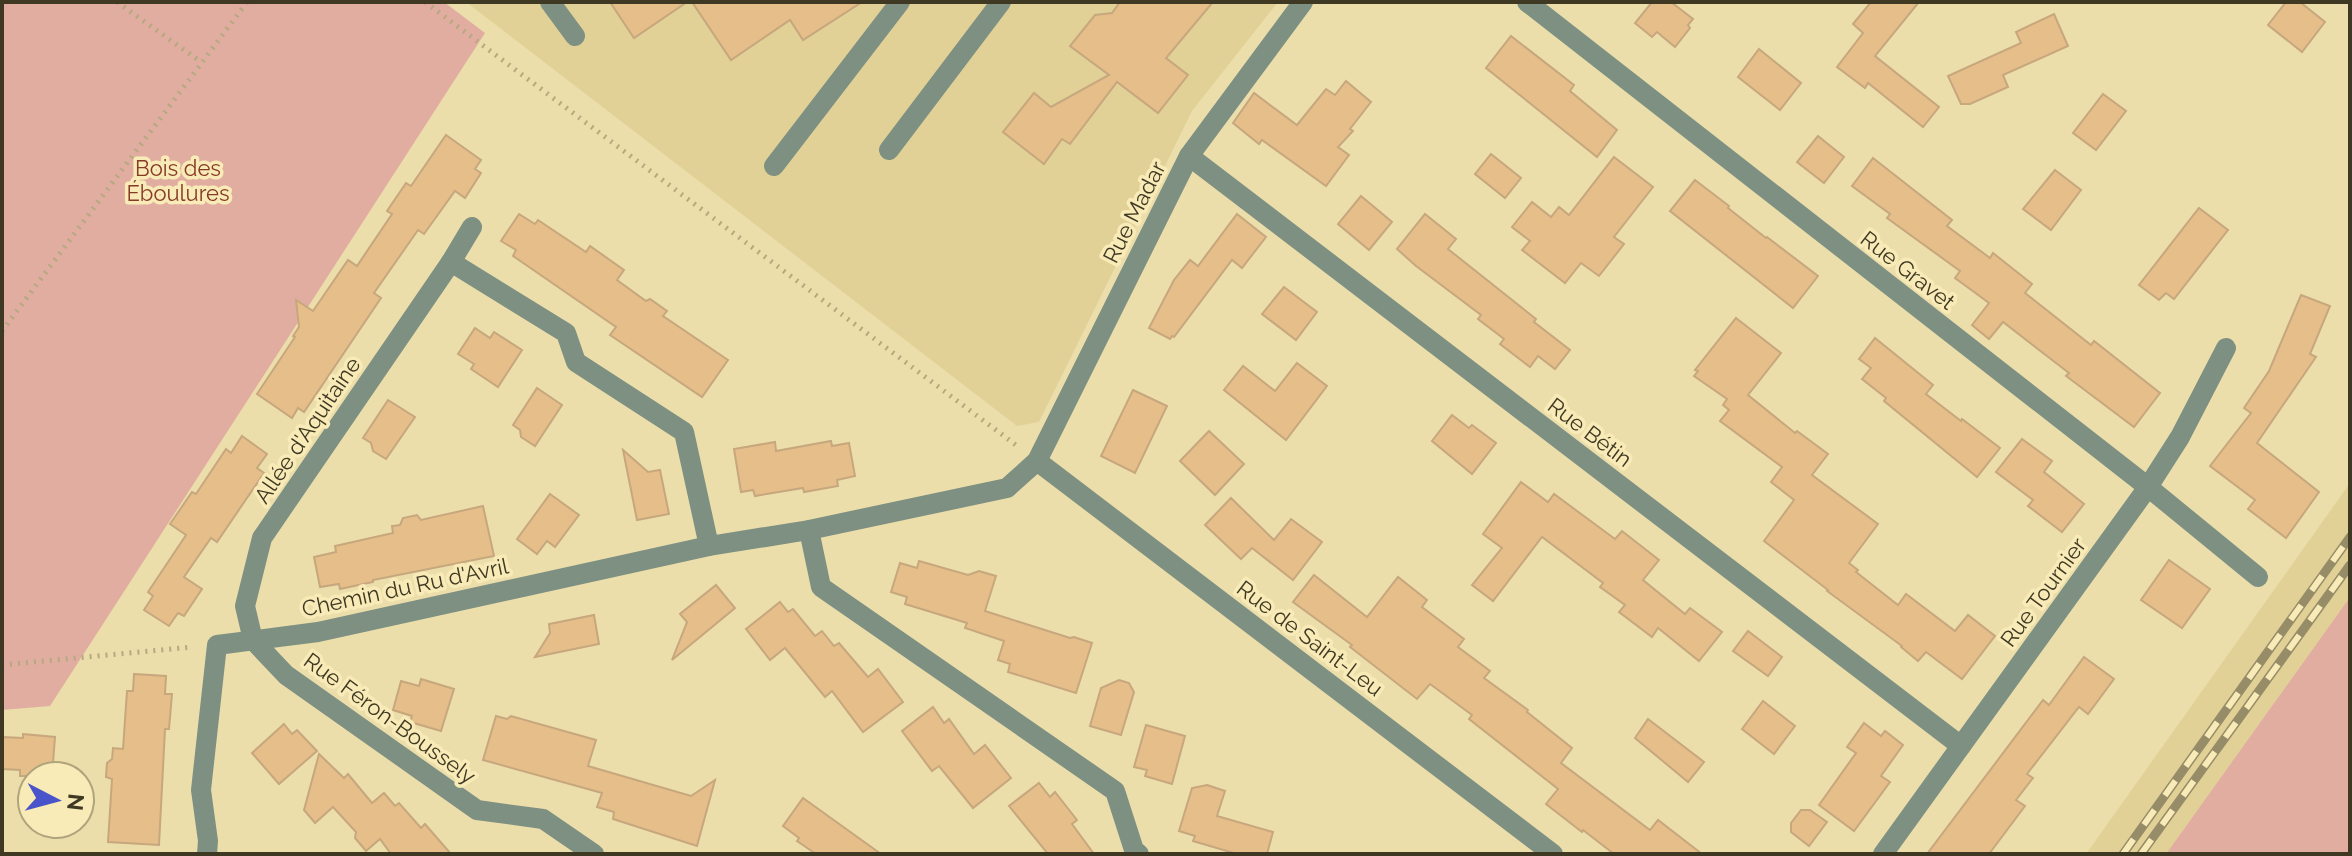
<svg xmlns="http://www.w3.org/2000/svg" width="2352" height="856" font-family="Raleway,sans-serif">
<rect width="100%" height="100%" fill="#ecdeab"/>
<!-- built -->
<g fill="#e1d196">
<polygon points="466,2 1278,2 1192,111 1039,422 1017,426"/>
<polygon points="2350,483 2350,597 2166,854 2086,854"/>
</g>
<!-- green -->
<g fill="#e1ada0">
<polygon points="2,2 444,2 485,33 50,706 2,710"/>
<polygon points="2350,597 2350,854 2166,854"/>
</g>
<!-- building -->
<g fill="#e5be8a" stroke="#c7a77d" stroke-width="2">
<polygon points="610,2 687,2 634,38"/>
<polygon points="692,2 862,2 803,40 790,20 731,60"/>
<polygon points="1120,2 1213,2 1166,58 1188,75 1158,113 1117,82 1070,144 1062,139 1044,164 1003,132 1034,93 1051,107 1109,75 1070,46 1095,15 1112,13"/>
<polygon points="1652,2 1671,2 1693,19 1688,25 1690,28 1675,47 1657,32 1652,37 1635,23"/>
<polygon points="1871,2 1919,2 1875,56 1939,107 1923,127 1868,83 1865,88 1837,67 1863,33 1853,24"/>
<polygon points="2286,2 2300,2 2325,22 2302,52 2268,25"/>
<polygon points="2054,14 2068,46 2003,75 2008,87 1970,104 1961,104 1948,76 2021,43 2016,32"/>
<polygon points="1511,36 1574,85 1570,91 1617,130 1597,157 1486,68"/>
<polygon points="1759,49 1801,83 1780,110 1738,77"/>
<polygon points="1346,81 1371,102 1350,129 1353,131 1338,147 1349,155 1326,186 1262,140 1259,144 1233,123 1254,93 1297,125 1326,89 1335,95"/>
<polygon points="2103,94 2126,111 2096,150 2073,133"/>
<polygon points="446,135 481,160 475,169 481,173 465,198 455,191 424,234 418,230 374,293 381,298 304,412 298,408 292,418 257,394 295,337 293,336 299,327 296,300 313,311 348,260 357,266 392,214 387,211 406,183 411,186"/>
<polygon points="1818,136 1844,157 1824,183 1797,162"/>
<polygon points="1491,154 1521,178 1505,198 1475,174"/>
<polygon points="1614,157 1653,187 1614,237 1624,244 1599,276 1581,263 1565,283 1522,250 1530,241 1512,227 1532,202 1551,217 1559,207 1569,215"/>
<polygon points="1873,158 1952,220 1947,226 1990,258 1993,253 2032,284 2025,293 2091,345 2094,341 2160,393 2134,427 2066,376 2069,373 2003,322 1989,339 1972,325 1989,303 1955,278 1960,271 1887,218 1890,214 1852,186"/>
<polygon points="2055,170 2081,190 2051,230 2023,209"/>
<polygon points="1695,180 1729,206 1728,208 1766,238 1767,237 1818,276 1793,308 1670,211"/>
<polygon points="1361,196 1392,222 1369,250 1338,224"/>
<polygon points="2199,208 2228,230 2174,299 2166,293 2159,300 2139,285"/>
<polygon points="519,214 535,224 538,220 586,252 590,246 624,270 617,280 646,301 650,299 667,311 663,316 728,360 702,397 610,335 616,327 513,256 516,250 501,241"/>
<polygon points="1237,214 1266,237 1242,268 1232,260 1174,337 1172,336 1170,339 1149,328 1174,280 1190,260 1198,266"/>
<polygon points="1425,214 1456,239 1448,249 1536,319 1534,322 1570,350 1555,369 1538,356 1530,367 1500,344 1504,339 1478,319 1481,315 1416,266 1397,249"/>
<polygon points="1284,287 1317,312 1296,340 1262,314"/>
<polygon points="2301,295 2330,306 2310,354 2316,357 2257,443 2319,492 2286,538 2248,509 2255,500 2210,466 2251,413 2244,408 2269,371"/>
<polygon points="1736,318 1781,353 1748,395 1795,433 1797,431 1828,454 1812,475 1878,524 1849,563 1858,570 1856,572 1898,605 1906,594 1955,631 1968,615 1995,636 1962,679 1926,652 1918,661 1901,647 1902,646 1827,591 1828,590 1764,541 1794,500 1771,482 1782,467 1720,421 1729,410 1723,405 1727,399 1694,376 1698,371 1695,370"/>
<polygon points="475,328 490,338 494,332 522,350 498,387 471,369 474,364 458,354"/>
<polygon points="1875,338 1933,385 1926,394 1961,421 1962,419 2000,448 1977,477 1884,401 1886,398 1862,379 1871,368 1859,359"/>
<polygon points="1297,363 1327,386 1286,440 1224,390 1243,366 1275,391"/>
<polygon points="537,388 562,405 535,446 521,437 520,430 513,425"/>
<polygon points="1133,390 1167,406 1135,473 1101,456"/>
<polygon points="388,400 415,417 386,459 373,451 371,443 363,438"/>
<polygon points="1452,415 1469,428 1472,425 1496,443 1472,474 1432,441"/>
<polygon points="1209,431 1244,464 1215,495 1180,461"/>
<polygon points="242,436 267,454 257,468 264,473 217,542 211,538 184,577 202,589 184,616 178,613 169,626 144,610 153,596 148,592 186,535 170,524 192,492 196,494 226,449 231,453"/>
<polygon points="2022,439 2052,461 2044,472 2084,504 2062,532 2028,506 2033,500 1996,472"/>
<polygon points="831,441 832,446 849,443 855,476 837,480 838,486 804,492 803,488 755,496 753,490 741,492 734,449 775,442 776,451"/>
<polygon points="623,450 648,472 660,470 669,514 637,520"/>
<polygon points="1521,482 1548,502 1554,494 1615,539 1622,531 1659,560 1643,580 1685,614 1690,608 1722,632 1699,661 1658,628 1652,637 1619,612 1625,605 1600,587 1603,583 1542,537 1493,601 1472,585 1502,548 1483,534"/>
<polygon points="550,494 579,515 555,547 547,541 537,554 517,539"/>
<polygon points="1231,498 1274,540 1291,519 1322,542 1293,580 1252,548 1241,559 1205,525"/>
<polygon points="483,506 494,556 373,580 373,582 340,589 339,584 320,587 314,557 336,552 335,546 393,533 392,526 400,525 403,518 417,515 421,520"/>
<polygon points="2169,560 2210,589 2182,628 2141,600"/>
<polygon points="919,561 968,575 979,571 996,576 985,611 1070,638 1074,637 1092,643 1076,693 1008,672 1010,664 998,660 1004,641 965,628 967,623 905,604 907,597 891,592 900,563 917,568"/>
<polygon points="1314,575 1367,617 1398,577 1427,600 1422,607 1464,639 1458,647 1490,671 1484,678 1528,710 1527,712 1572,748 1561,763 1650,830 1658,820 1702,854 1614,854 1583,830 1582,832 1546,804 1558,789 1469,719 1472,715 1430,684 1417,699 1350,647 1352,645 1293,602"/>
<polygon points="716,585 735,608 672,660 687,622 680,614"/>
<polygon points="780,602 788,612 793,609 815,636 822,631 834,646 839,643 868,677 878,669 903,702 863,732 832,691 825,697 785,648 770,660 746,629"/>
<polygon points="594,615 599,644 535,657 550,633 549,624"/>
<polygon points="1748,631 1782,657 1768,676 1733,651"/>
<polygon points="2084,657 2114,679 2088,714 2079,707 2027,774 2033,778 2016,800 2025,806 1989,854 1927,854 2043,700 2049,705"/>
<polygon points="134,674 166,676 165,694 172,694 169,729 165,729 159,845 108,842 112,779 106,777 107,763 112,759 113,748 123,749 127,691 133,691"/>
<polygon points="421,679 454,689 441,731 410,722 412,716 393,710 401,681 419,686"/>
<polygon points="1119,680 1129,683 1134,692 1121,735 1090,726 1101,688"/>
<polygon points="1763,701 1795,726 1774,754 1742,729"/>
<polygon points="933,707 944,723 949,719 974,754 985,745 1011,778 973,808 939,766 932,771 902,731"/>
<polygon points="496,716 507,719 511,716 596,740 588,766 691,796 715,780 697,846 613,819 614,812 597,807 602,793 483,760"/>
<polygon points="1648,719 1704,762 1688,782 1635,738"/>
<polygon points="1864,723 1881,736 1885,731 1903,745 1881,776 1890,782 1854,831 1819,805 1856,753 1847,747"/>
<polygon points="284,724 292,734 297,730 317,751 279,784 252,753"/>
<polygon points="1146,725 1185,736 1172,784 1145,776 1147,770 1134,767"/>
<polygon points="23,734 55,737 52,776 20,776 20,770 2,769 3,737 23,738"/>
<polygon points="319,754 344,778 348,774 372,803 384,793 395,806 399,803 421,828 425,824 451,854 391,854 380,839 366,851 355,838 356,832 333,807 315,823 304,810"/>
<polygon points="1039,783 1050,797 1055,792 1077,820 1072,824 1094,854 1048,854 1009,806"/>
<polygon points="1207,785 1225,791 1217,816 1273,832 1267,854 1237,854 1193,841 1195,836 1179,831 1192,788"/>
<polygon points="803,798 881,854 816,854 797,841 799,838 783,826"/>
<polygon points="1801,810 1810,810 1827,822 1809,846 1791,832 1791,823"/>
</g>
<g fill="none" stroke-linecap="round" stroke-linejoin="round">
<!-- path -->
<g stroke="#b5a980" stroke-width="5" stroke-dasharray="2 6" stroke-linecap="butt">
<polyline points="117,2 201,62"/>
<polyline points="425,2 1020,448"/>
<polyline points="2,331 247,2"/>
<polyline points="2,665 192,647"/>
</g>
<!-- minor -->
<g stroke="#7d9082" stroke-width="20">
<polyline points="550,2 575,36"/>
<polyline points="1527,2 2148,487 2258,577"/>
<polyline points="889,150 1001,2"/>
<polyline points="1189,156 1961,746"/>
<polyline points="774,166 900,2"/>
<polyline points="472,227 451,262 262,538 245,606 253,640 286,675 477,810 543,819 594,854"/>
<polyline points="451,262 566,333 576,362 684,432 709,546"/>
<polyline points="1037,461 1553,854"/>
<polyline points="809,530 821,587 1115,791 1134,850 1139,854"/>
<polyline points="207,854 208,841 201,790 217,645 318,632 709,546 809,530 1007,488 1037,461 1189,156 1303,2"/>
<polyline points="1883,854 2148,487 2180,437 2226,348"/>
</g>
<defs>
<g id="rail">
<polyline points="2123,854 2350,537"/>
<polyline points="2141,854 2350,565"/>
</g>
</defs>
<!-- rail casing -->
<use href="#rail" stroke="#968c68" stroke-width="9"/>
<!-- rail -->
<use href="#rail" stroke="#f9ebb7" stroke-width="6" stroke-dasharray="18" stroke-linecap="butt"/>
</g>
<g text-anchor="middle" stroke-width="7" stroke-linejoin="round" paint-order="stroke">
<!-- park labels -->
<g font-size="22" fill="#863927" stroke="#f9ebb7">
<text x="178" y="176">Bois des<tspan x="178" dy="25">Éboulures</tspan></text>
</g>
<!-- street labels -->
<g font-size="22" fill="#3f3924" stroke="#f9ebb7">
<text transform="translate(1134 212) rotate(-63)" y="8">Rue Madar</text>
<text transform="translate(1908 270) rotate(38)" y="8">Rue Gravet</text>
<text transform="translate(307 430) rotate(-56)" y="8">Allée d'Aquitaine</text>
<text transform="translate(1590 432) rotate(37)" y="8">Rue Bétin</text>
<text transform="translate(405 587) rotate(-12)" y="8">Chemin du Ru d'Avril</text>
<text transform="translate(2043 592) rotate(-54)" y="8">Rue Tournier</text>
<text transform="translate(1310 638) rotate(37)" y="8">Rue de Saint-Leu</text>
<text transform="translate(390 718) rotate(36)" y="8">Rue Féron-Boussely</text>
</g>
</g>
<!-- border -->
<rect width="2352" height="856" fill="none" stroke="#3f3924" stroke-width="8"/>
<!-- north arrow -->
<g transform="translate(56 800) rotate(96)"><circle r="38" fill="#f9ebb7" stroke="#afa47c" stroke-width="2"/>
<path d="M0-6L14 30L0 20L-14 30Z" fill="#4a54ca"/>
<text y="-12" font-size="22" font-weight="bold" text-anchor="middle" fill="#3f3924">N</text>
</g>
</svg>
